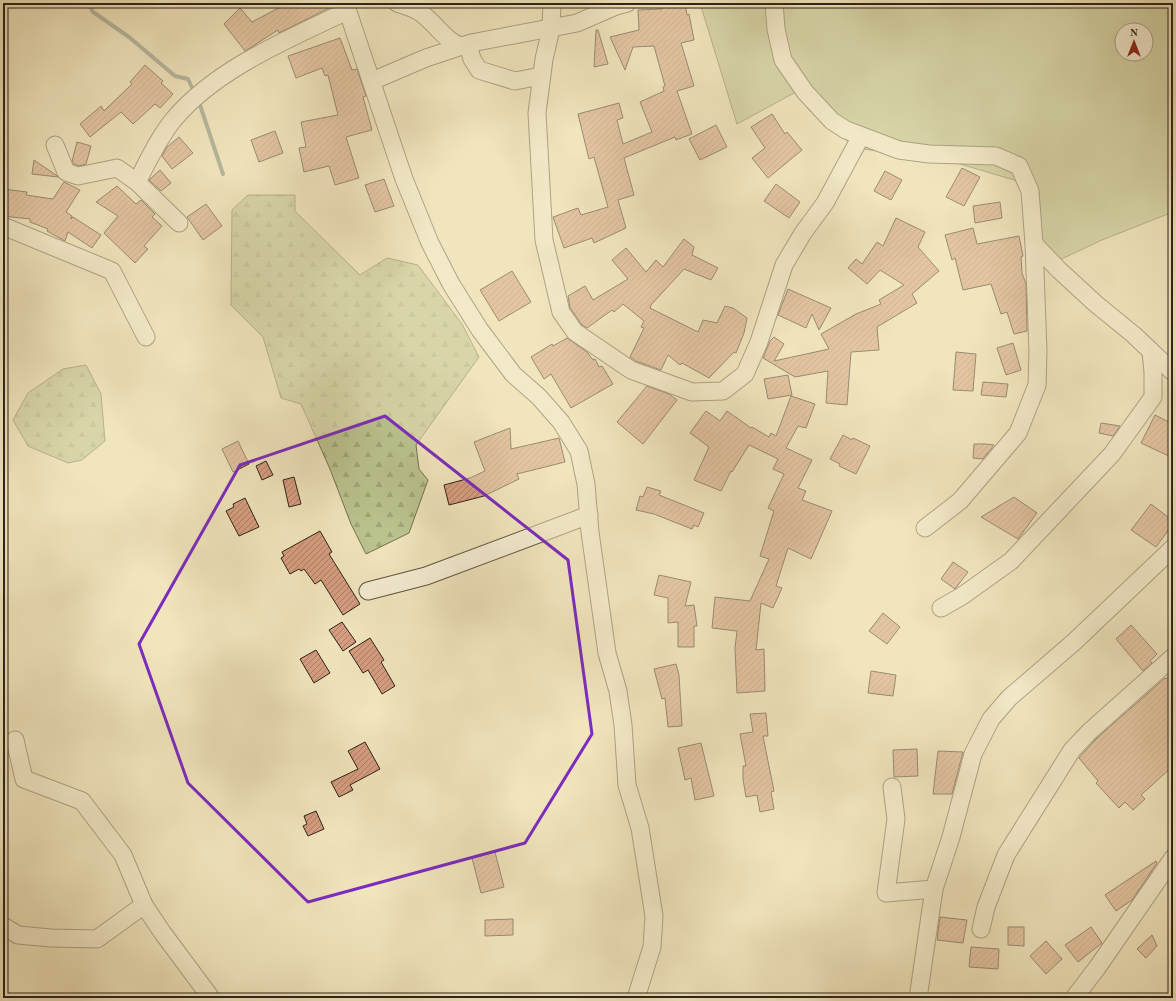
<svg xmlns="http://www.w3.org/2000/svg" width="1176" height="1001" font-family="'Old Standard TT',serif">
<defs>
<pattern id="forest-firs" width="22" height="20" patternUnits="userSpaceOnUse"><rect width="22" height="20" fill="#bbc490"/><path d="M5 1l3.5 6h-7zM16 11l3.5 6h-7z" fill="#a1a87b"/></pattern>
<pattern id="building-hatch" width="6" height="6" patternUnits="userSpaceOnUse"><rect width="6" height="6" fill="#d69d80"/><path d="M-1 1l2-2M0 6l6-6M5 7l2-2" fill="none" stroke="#ae8068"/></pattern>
</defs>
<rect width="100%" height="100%" fill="#f1e5bd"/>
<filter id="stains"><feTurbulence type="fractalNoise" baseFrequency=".005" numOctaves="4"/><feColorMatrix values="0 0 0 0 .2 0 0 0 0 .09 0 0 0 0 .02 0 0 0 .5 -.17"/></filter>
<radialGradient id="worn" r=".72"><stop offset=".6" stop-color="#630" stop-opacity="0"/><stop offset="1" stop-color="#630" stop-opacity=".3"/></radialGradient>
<!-- green -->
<path fill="#bbc490" stroke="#747354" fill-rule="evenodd" d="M700 3H1173V212L1102 240 1034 272 1024 183 950 161 856 148 809 110 796 92 737 124ZM1122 30H1146V54H1122Z"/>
<!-- forest -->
<g fill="url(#forest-firs)" stroke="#747354">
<polygon points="248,195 295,195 295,211 360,275 387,258 418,265 462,324 479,357 416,445 419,469 428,480 409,533 366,554 351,524 330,469 301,404 281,398 263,337 231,305 232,210"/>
<polygon points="86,365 101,394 105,441 82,460 68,463 28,446 13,420 28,393 63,369"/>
</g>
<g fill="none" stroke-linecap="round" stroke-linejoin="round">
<!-- stream -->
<g stroke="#707f79" stroke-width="4">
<polyline points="88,3 93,12 129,37 175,76 188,79 195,94"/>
<polyline points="199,102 223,174"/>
</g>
</g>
<!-- building -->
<g fill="url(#building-hatch)" stroke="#2d2218">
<polygon points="288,3 335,3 335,5 279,33 278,30 245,51 224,24 240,8 252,22"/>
<polygon points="661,3 685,3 687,15 689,14 694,40 681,43 694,86 677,91 692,134 676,140 675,137 624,158 634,195 618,200 626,228 594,243 592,238 564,248 553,217 578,208 581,215 608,207 594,157 589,159 578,114 619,103 623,118 617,120 623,144 652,132 640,102 664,91 663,87 665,86 654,46 633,47 625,70 610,37 639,30 638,10 662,9"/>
<polygon points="596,30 598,30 608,64 594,67"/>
<polygon points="340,38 352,70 357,69 366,96 363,97 372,130 346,137 359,178 335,185 329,166 304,172 299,148 306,147 301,122 338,115 328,75 325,76 322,68 296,78 288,56"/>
<polygon points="145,65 163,81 161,83 173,94 160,108 155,104 133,124 121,112 90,137 80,124 101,106 104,111 132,84 130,82"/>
<polygon points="772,114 785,134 787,132 802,150 768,178 752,158 765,148 751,127"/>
<polygon points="716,125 727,147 700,160 689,139"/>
<polygon points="275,131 283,153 259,162 251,140"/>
<polygon points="179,137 193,153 172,169 162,156 167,147"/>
<polygon points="77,142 91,146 86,164 79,166 74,164 72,161"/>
<polygon points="34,160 56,175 58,177 32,174"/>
<polygon points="962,168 980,177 964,206 946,197"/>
<polygon points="160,170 171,183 161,191 149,180"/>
<polygon points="885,171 902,180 891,200 874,191"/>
<polygon points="384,179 394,206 375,212 365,185"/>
<polygon points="64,182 80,190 66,212 72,216 71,219 73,217 101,235 92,248 68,232 65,241 47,231 48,229 30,222 30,219 3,216 3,189 27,192 26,195 53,199"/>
<polygon points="776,184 800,202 789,218 764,201"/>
<polygon points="117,186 136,204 141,200 155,214 152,217 162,226 144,246 148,249 135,263 104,233 118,216 96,202"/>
<polygon points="1000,202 1002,218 975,223 973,206"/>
<polygon points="206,204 222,226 203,240 187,217"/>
<polygon points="896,218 925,232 918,247 939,271 912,294 917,303 877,327 879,350 851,352 847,405 826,403 828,371 795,377 763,358 770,341 774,337 784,344 774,361 829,349 821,334 856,314 881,304 879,300 904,285 880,270 867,284 848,268 856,259 862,264 877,242 883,246"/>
<polygon points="973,228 977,244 1019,236 1023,256 1021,257 1022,273 1026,284 1027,331 1014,334 1007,312 1001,314 991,284 963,290 955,258 952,260 945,235"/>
<polygon points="684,239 694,247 692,255 718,268 711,280 684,269 651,305 650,308 698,332 703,320 717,323 725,306 733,308 747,318 744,333 736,353 734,352 709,378 682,363 680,365 668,355 661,370 636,361 630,357 644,328 641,327 644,321 623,304 614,312 612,310 587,328 582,325 570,308 568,296 585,286 593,300 628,279 612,260 626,248 646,272 656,260 663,267"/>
<polygon points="512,271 531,302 499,321 480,290"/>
<polygon points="788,289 831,308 819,330 812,314 806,328 778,315"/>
<polygon points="567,338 587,352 593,360 595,359 599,367 602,366 613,384 571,408 551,374 544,379 531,357 552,344 553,346"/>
<polygon points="1013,343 1021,370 1006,375 997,348"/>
<polygon points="956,352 976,354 973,391 953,390"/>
<polygon points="788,375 792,395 768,399 764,379"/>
<polygon points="983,382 1008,384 1006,397 981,395"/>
<polygon points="647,386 669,394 677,400 643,444 617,422"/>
<polygon points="791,396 815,404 806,428 798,426 786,448 812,460 798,488 806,491 802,500 832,511 811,559 788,548 776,586 782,588 773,608 761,603 756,650 764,649 765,691 737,693 735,648 737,631 712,628 715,597 750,601 769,559 760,556 774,511 768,508 784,474 773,469 778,459 749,445 732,472 731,471 721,491 694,480 709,447 690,433 706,411 720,421 727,411 751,428 752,427 769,437 771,433 776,436"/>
<polygon points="1155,415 1173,424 1173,458 1141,443"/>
<polygon points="1101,423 1120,426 1113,436 1099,433"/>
<polygon points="510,428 511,449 559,438 565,462 517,474 519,479 484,496 449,505 444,485 470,478 485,471 474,442"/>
<polygon points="843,435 852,440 853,438 870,446 856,474 839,466 840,464 830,459"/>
<polygon points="238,441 249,464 233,472 222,449"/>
<polygon points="974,444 985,444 994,445 983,459 973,458"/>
<polygon points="266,461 273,475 262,480 256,466"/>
<polygon points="294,477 301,504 289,507 283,480"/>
<polygon points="647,487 661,491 659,495 704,513 698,527 694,525 692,529 654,514 636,510 640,496 643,497"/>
<polygon points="1014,497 1037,513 1018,539 981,517"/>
<polygon points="245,498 259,527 239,536 226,511 234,507 233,504"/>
<polygon points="1151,504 1173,521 1173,524 1156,547 1131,530"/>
<polygon points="320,531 332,552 329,554 360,604 343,615 321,580 315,584 304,569 301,571 299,569 290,574 281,558 284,556 282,552"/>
<polygon points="953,562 968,572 955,589 941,579"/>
<polygon points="659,575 691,582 685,606 694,605 697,626 694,626 694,647 678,647 678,622 668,623 668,598 654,595"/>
<polygon points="883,613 900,627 887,644 869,631"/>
<polygon points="342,622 356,642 343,651 329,630"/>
<polygon points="1131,625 1157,654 1150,661 1152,663 1143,671 1116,639"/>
<polygon points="370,638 384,660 381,662 395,686 382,694 368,670 363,673 349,651"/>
<polygon points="316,650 330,673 314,683 300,659"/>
<polygon points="676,664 679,675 682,726 668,727 665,698 662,699 654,669"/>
<polygon points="871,671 896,675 893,696 868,693"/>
<polygon points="1173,673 1173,766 1141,795 1145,799 1133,810 1125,802 1119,808 1096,783 1098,781 1079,758 1096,739 1165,678 1166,679"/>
<polygon points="766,713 768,736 763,736 774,791 771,792 774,809 760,812 757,795 746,797 743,779 743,766 746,766 740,734 753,732 750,714"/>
<polygon points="365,742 380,769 350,785 353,790 339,797 331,782 358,769 348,751"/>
<polygon points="701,743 714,796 695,800 691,778 685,780 678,748"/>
<polygon points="917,749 918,776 894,777 893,750"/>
<polygon points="938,751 963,752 952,794 933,794"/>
<polygon points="316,811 324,829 308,836 303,826 307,824 304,816"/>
<polygon points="495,852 504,887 481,893 472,858"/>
<polygon points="1156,861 1157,863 1132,900 1116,911 1105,895"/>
<polygon points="940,917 967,920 963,943 937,940"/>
<polygon points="513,919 513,935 485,936 485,920"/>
<polygon points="1008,927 1024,927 1024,946 1008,945"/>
<polygon points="1091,927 1102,943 1078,962 1065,945"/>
<polygon points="1152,935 1157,946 1146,958 1137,949"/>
<polygon points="1046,941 1062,959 1046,974 1030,956"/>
<polygon points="971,947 999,949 998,969 969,967"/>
</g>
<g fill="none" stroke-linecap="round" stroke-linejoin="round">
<defs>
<g id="minor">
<polyline points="345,3 404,179 430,243 451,284 480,330 513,374 539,397 561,422 579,451 586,484 590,532 607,653 618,691 623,725 627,785 640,828 654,916 652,947 636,998"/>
<path d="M397 3C406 6 414 8 421 13 438 25 446 45 469 48L472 59 479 70 515 81 541 76"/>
<polyline points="552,3 551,29 544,59 537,113 544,240 561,312 575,332 631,370 692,392 723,391 745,374 759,342 784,265 803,233 825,203 861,136"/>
<polyline points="774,3 776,29 783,60 805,92 832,121 846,130 899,150 929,154 996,156 1019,166 1030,191 1034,244 1038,351 1037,385 1018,433 960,501 925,528"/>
<polyline points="372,81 426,58 471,43 577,23 616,6 627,3"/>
<polyline points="55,145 66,172 78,176 117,168 137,182 179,223"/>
<path d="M137 182C148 161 159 137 174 119 217 68 289 39 347 11"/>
<polyline points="3,226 112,271 146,337"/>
<polyline points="1034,244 1059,270 1096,304 1134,335 1173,372"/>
<polyline points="368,591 426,576 589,515"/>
<polyline points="941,608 962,596 1011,561 1112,454 1153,397 1153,372 1151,351"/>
<polyline points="15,740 24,779 82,801 123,855 144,905 162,932 211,998"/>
<polyline points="892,787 896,819 886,893 934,889"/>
<polyline points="3,926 18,935 51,938 97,939 144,905"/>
<polyline points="981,929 986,907 1006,855 1072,750 1089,732 1173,657"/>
<polyline points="918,998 934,889 951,837 973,754 991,719 1009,698 1074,642 1173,548"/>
<polyline points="1074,998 1097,968 1173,858"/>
</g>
</defs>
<!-- minor casing -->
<use href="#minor" stroke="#5e5341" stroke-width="19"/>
<!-- minor -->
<use href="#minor" stroke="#f6eed4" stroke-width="17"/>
</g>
<!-- marked area -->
<path d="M0 0H1176V1001H0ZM385 416 568 560 592 734 525 843 308 902 188 783 139 644 240 465Z" fill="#f1e5bd" fill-opacity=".55" fill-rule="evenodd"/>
<path fill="none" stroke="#7b2cbf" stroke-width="3" stroke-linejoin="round" d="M385 416 568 560 592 734 525 843 308 902 188 783 139 644 240 465Z"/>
<!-- margin -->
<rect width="1176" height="1001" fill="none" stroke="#f1e5bd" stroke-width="16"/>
<rect x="4" y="4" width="1168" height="993" fill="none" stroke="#2d2218" stroke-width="2"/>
<rect x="8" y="8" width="1160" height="985" fill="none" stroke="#2d2218"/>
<!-- north arrow -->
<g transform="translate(1134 42)"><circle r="19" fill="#f6eed4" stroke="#a69c89"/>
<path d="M0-3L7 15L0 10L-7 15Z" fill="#8f2418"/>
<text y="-6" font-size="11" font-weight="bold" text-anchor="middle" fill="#2d2218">N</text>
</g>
<rect width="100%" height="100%" filter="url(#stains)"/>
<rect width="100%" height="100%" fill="url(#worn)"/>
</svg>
